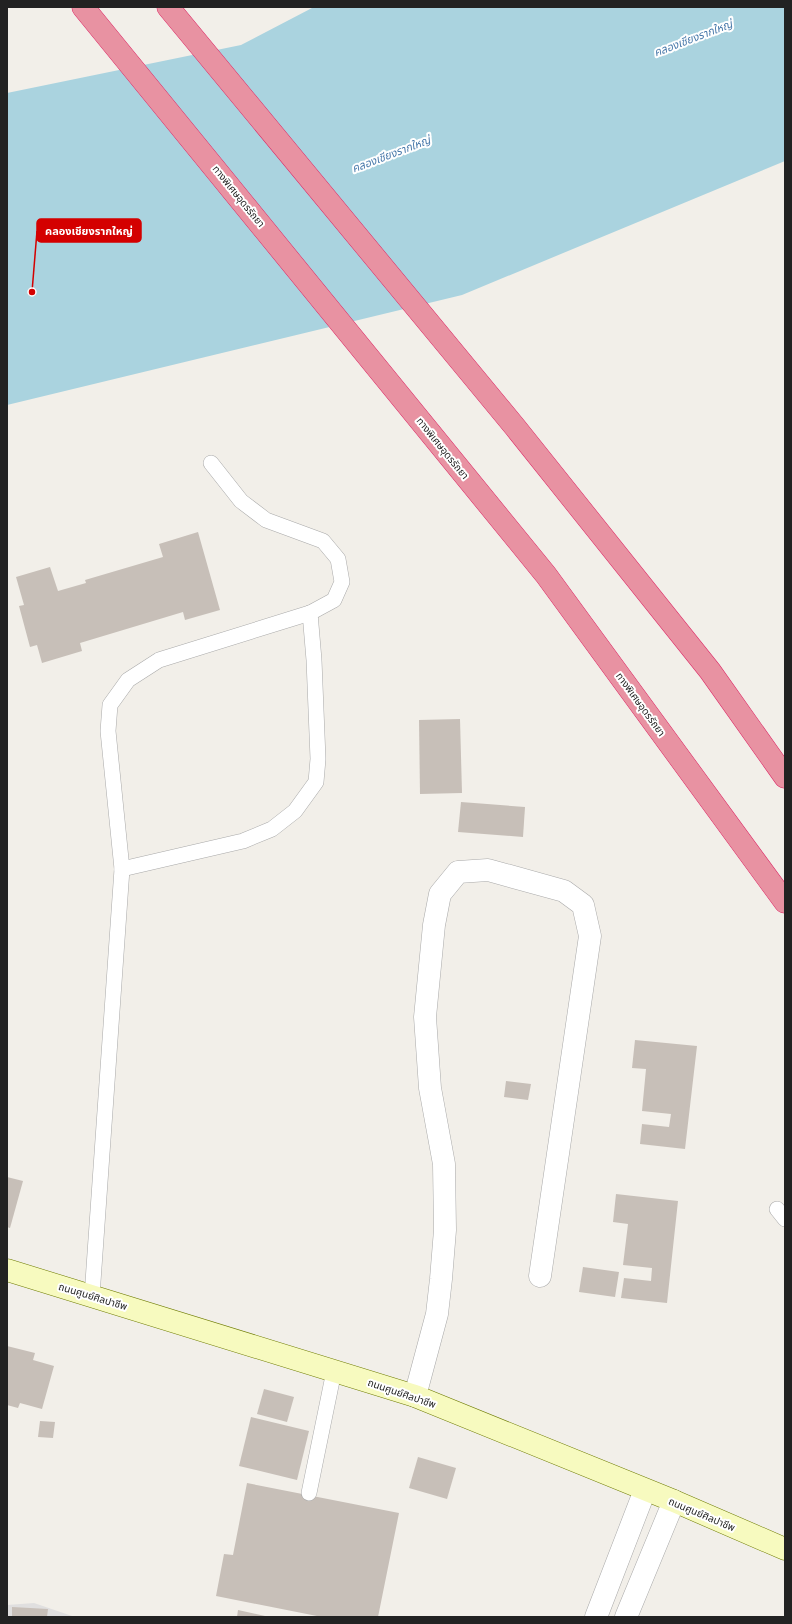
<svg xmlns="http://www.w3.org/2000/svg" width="792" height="1624" font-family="'DejaVu Sans','Noto Sans Thai',sans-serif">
<rect width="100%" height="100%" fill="#f2efe9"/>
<!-- residential -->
<polygon fill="#e0dfdf" points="34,1603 75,1617 7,1617 7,1605"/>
<!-- water -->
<polygon fill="#aad3df" points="324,7 785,7 785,161 462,295 7,405 7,93 241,45 312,8"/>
<!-- building -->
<g fill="#c7bfb8">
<polygon points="198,532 220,610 185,620 183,612 80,643 82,651 42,663 37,645 30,647 19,606 24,605 16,577 50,567 58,591 86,583 85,580 163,557 159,544"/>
<polygon points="460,719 462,793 420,794 419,720"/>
<polygon points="461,802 525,807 523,837 458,832"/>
<polygon points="635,1040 697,1046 685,1149 640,1144 642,1124 669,1127 671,1114 642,1111 646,1069 632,1068"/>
<polygon points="506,1081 531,1084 528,1100 504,1097"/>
<polygon points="7,1177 23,1181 10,1228 7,1227"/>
<polygon points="616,1194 678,1201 667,1303 621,1298 624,1278 651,1281 652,1268 623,1265 628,1224 613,1222"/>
<polygon points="583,1267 619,1272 615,1297 579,1292"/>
<polygon points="7,1346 35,1353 33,1360 54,1366 42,1409 20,1403 18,1408 7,1405"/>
<polygon points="264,1389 294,1397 287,1422 257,1414"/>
<polygon points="251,1417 309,1431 297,1480 239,1466"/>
<polygon points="40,1421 55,1422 53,1438 38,1437"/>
<polygon points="418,1457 456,1468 447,1499 409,1488"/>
<polygon points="247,1483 399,1513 378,1617 322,1617 216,1596 224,1554 233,1555"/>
<polygon points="12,1607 48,1609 47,1617 12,1617"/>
<polygon points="238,1610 265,1616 265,1617 237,1617"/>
</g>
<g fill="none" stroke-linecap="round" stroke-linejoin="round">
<defs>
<g id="lane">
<polyline points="122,869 243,841 272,829 295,811 316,782 318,759 314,660 310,613"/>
<polyline points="777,1209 785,1219"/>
<polyline points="92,1296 122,869 108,731 110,705 128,680 159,660 310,613 334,600 342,582 338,559 323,541 266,520 241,501 211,463"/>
<polyline points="309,1493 334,1371"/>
</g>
<g id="street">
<polyline points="415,1396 437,1314 441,1279 445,1230 444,1164 430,1088 425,1017 434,925 440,894 458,872 488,870 564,891 583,905 590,936 540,1276"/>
<polyline points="596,1617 645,1490"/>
<polyline points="626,1617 674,1501"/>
</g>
<polyline id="secondary" points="7,1270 415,1396 674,1501 785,1549"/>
<g id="highway">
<polyline points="83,7 546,575 785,902"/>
<polyline points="168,7 515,427 710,671 785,777"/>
</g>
</defs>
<!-- lane casing -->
<use href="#lane" stroke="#a9a9a9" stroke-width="16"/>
<!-- street casing -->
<use href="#street" stroke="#a9a9a9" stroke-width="23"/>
<!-- secondary casing -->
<use href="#secondary" stroke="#707d05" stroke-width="23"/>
<!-- highway casing -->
<use href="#highway" stroke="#dc2a67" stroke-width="23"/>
<!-- lane -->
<use href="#lane" stroke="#fff" stroke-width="15"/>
<!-- street -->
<use href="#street" stroke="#fff" stroke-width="22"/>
<!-- secondary -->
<use href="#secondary" stroke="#f7fabf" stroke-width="22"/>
<!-- highway -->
<use href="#highway" stroke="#e892a2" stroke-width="22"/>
</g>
<g text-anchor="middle" stroke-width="4" stroke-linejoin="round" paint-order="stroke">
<!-- street labels -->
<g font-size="10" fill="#222" stroke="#fff">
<text transform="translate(239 196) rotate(51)" y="4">ทางพิเศษอุดรรัถยา</text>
<text transform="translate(443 448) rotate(51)" y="4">ทางพิเศษอุดรรัถยา</text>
<text transform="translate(641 704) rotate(54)" y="4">ทางพิเศษอุดรรัถยา</text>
<text transform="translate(93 1296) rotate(17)" y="4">ถนนศูนย์ศิลปาชีพ</text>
<text transform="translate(402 1393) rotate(19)" y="4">ถนนศูนย์ศิลปาชีพ</text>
<text transform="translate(702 1514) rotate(23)" y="4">ถนนศูนย์ศิลปาชีพ</text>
</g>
<!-- water labels -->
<g font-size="11" font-style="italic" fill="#4a7aab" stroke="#fff">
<text transform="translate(693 38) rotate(-21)" y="4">คลองเชียงรากใหญ่</text>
<text transform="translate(391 154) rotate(-21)" y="4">คลองเชียงรากใหญ่</text>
</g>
</g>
<!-- callouts -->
<path fill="none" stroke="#d40000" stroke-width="1.5" d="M32 292L37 231"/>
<circle fill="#d40000" stroke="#fff" stroke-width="1.5" cx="32" cy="292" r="4"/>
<rect fill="#d40000" stroke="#d40000" stroke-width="1.5" x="37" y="219" width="104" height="23" rx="4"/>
<g font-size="11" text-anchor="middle" font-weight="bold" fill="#fff">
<text x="89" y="235">คลองเชียงรากใหญ่</text>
</g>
<!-- border -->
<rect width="792" height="1624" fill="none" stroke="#222222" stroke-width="16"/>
</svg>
